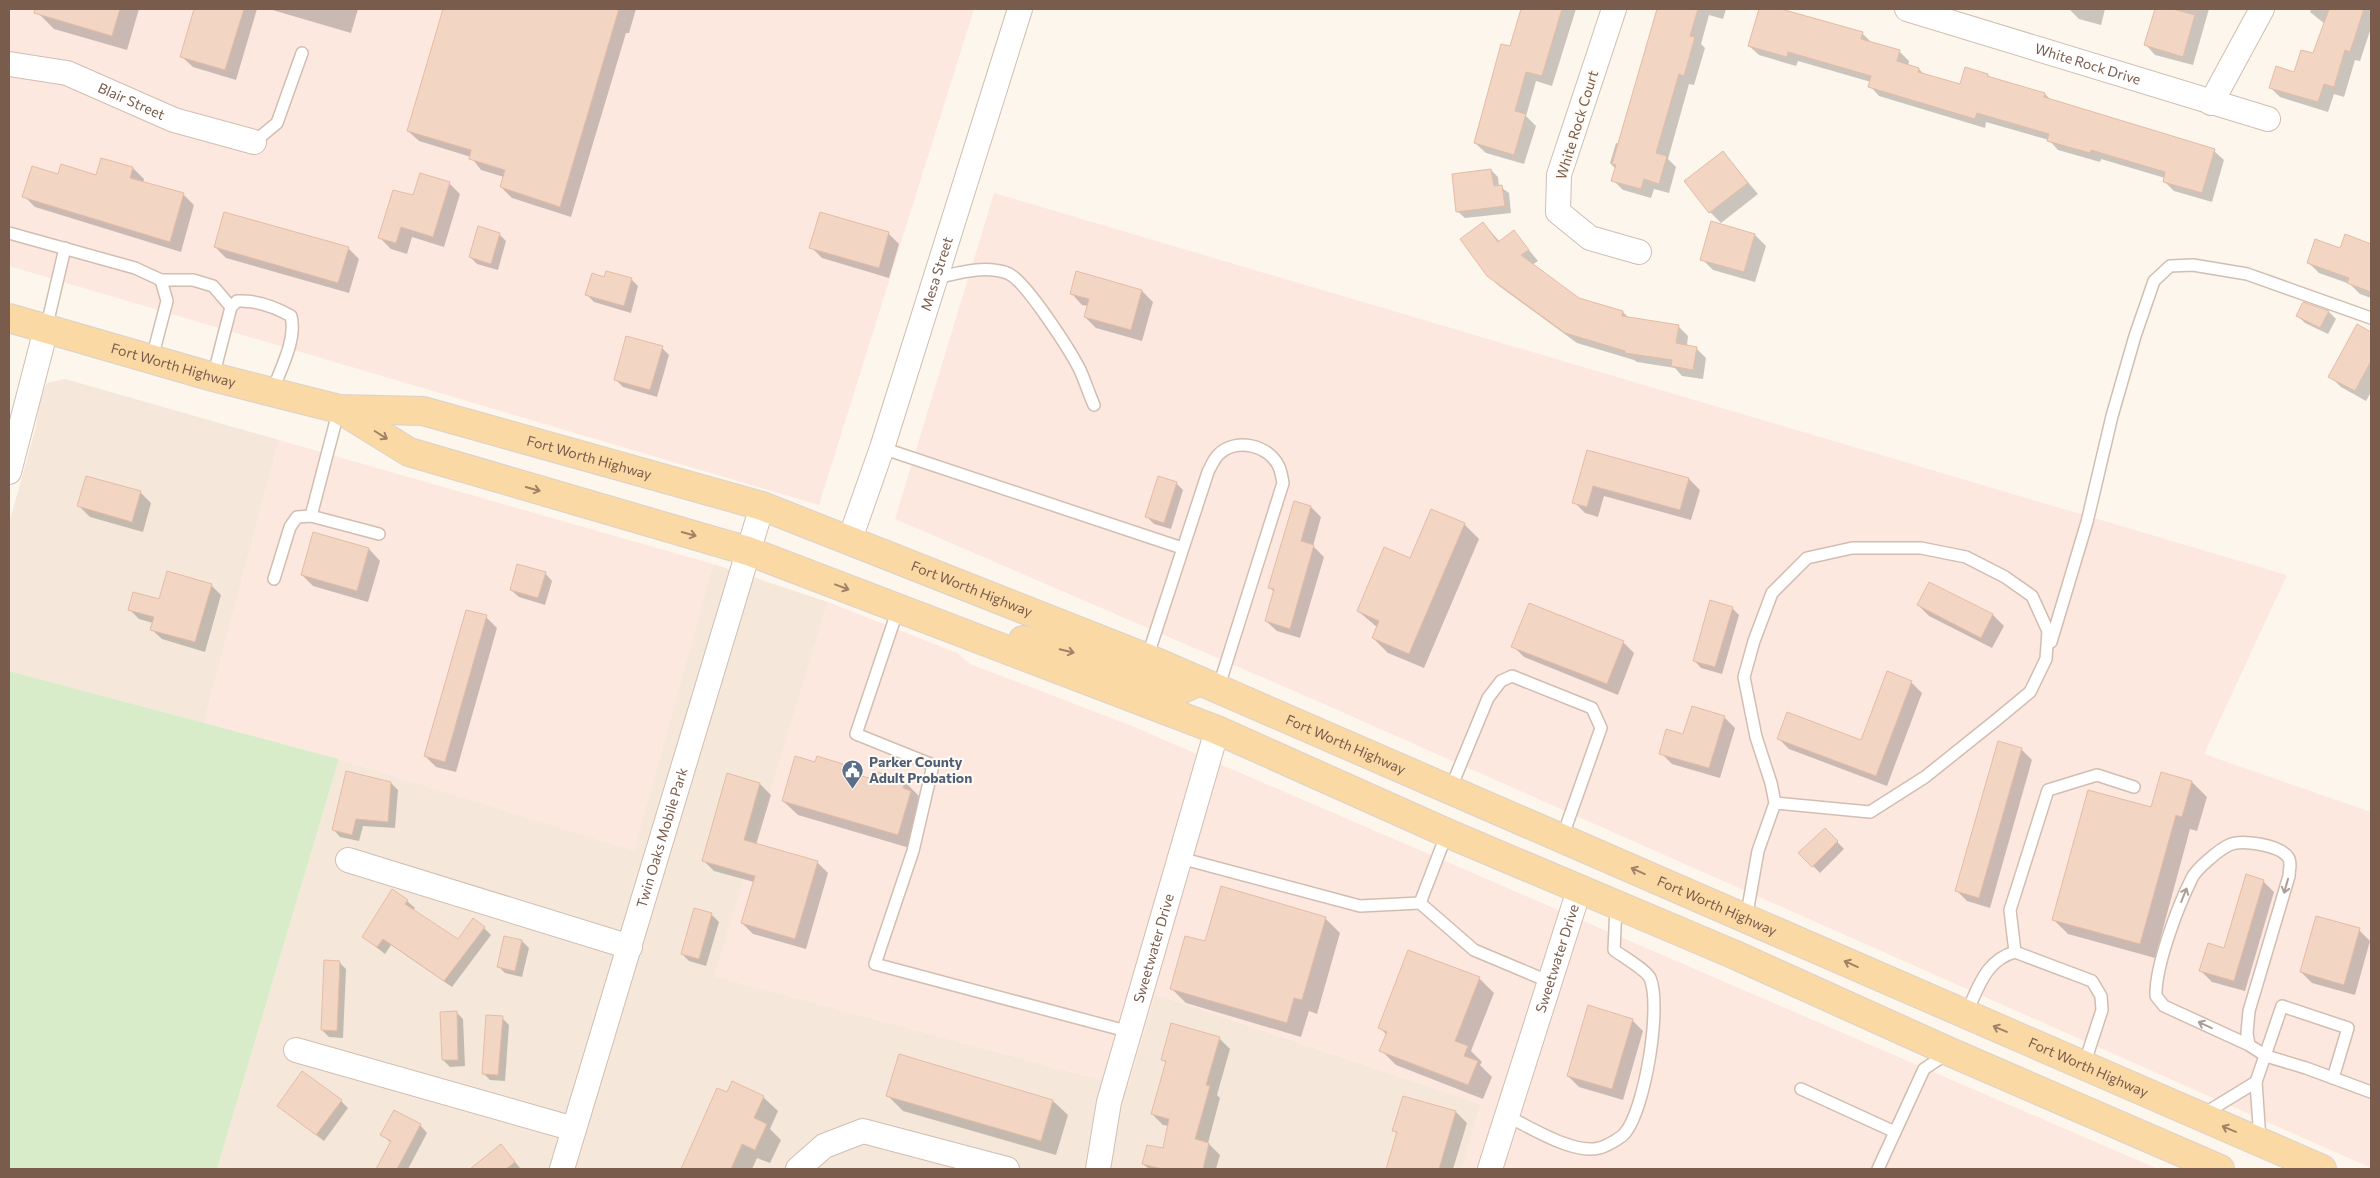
<svg xmlns="http://www.w3.org/2000/svg" width="2380" height="1178" font-family="Commissioner,sans-serif">
<rect width="100%" height="100%" fill="#fdf6ec"/>
<!-- residential -->
<g fill="#f5e8da">
<polygon points="65,379 279,440 204,723 9,671 9,523 36,427 40,400 47,383"/>
<polygon points="713,564 828,602 715,976 1128,1087 1155,994 1481,1104 1462,1169 217,1169 339,759 634,850"/>
</g>
<!-- commercial -->
<g fill="#fde8e0">
<polygon points="9,9 974,9 819,505 9,266"/>
<polygon points="994,193 2287,575 2204,754 2371,812 2371,1168 1308,697 895,519"/>
<polygon points="279,440 713,564 634,851 339,759 204,723"/>
<polygon points="828,602 957,653 970,664 1132,726 2158,1169 1462,1169 1481,1104 1155,994 1128,1087 714,976"/>
</g>
<!-- green -->
<polygon fill="#d8ecc9" points="9,671 339,759 217,1169 9,1169"/>
<!-- shadow -->
<g fill="#0003">
<polygon points="41,9 139,9 127,50 54,29 39,14"/>
<polygon points="196,9 257,9 236,80 193,67 181,56"/>
<polygon points="269,9 358,9 351,33"/>
<polygon points="445,9 636,9 629,33 626,33 571,217 512,198 501,187 504,177 481,170 471,157 419,141 408,131"/>
<polygon points="1522,9 1576,9 1552,86 1536,81 1526,116 1536,126 1524,164 1486,153 1475,143 1510,48"/>
<polygon points="1659,9 1726,9 1723,19 1709,15 1701,44 1705,48 1694,85 1689,84 1668,159 1676,167 1669,193 1654,189 1651,198 1623,190 1613,180 1616,169 1610,163 1616,143 1619,144"/>
<polygon points="1760,9 1776,9 1862,33 1872,43 1899,51 1909,61 1908,66 1919,69 1925,75 1961,85 1988,75 1992,79 2045,94 2052,101 2214,151 2224,160 2212,202 2174,191 2164,181 2165,178 2101,159 2100,162 2058,150 2049,140 1986,122 1985,128 1879,96 1870,86 1871,82 1798,61 1796,66 1759,55 1749,46"/>
<polygon points="2069,9 2105,9 2101,25 2079,19"/>
<polygon points="2156,9 2209,9 2193,65 2155,55 2146,45"/>
<polygon points="2311,9 2371,9 2371,28 2360,61 2355,60 2344,97 2334,94 2328,112 2280,97 2270,87 2295,73 2314,55 2325,24 2310,12"/>
<polygon points="1723,153 1758,194 1721,223 1710,212"/>
<polygon points="102,159 133,168 144,179 143,183 183,194 194,205 181,252 35,207 24,196 59,175 97,177"/>
<polygon points="1491,170 1498,177 1499,186 1509,193 1511,213 1465,218 1457,211"/>
<polygon points="449,183 460,194 444,247 412,237 407,254 391,249 380,238 414,197"/>
<polygon points="1483,223 1500,242 1514,232 1538,261 1532,265 1579,299 1623,312 1629,318 1678,326 1688,336 1687,346 1696,348 1706,358 1703,379 1682,376 1675,368 1637,362 1634,360 1577,343 1499,286 1488,275"/>
<polygon points="1712,223 1755,235 1766,246 1755,282 1713,270 1702,259"/>
<polygon points="888,233 899,244 889,278 822,258 811,247"/>
<polygon points="499,234 506,241 498,270 477,264 470,257"/>
<polygon points="2346,236 2371,245 2371,298 2360,294 2350,284 2319,273 2308,262 2341,249"/>
<polygon points="215,247 348,248 359,259 349,293 226,258"/>
<polygon points="605,279 631,279 638,286 631,313 594,302 587,295"/>
<polygon points="1142,291 1153,302 1142,341 1096,328 1085,317 1088,306 1082,305 1071,293"/>
<polygon points="2304,304 2329,312 2336,319 2328,334 2305,323 2298,316"/>
<polygon points="2357,326 2371,333 2371,392 2366,401 2341,387 2330,376"/>
<polygon points="662,348 669,355 657,397 623,387 615,379"/>
<polygon points="1588,451 1689,479 1700,490 1691,520 1604,496 1598,517 1585,513 1574,502"/>
<polygon points="1176,483 1183,490 1171,529 1154,524 1147,517"/>
<polygon points="140,492 151,503 143,532 90,517 79,506"/>
<polygon points="1311,507 1321,517 1313,546 1324,557 1300,638 1277,631 1266,621 1275,593 1269,587"/>
<polygon points="1464,524 1479,539 1424,668 1388,653 1373,638 1378,628 1358,611 1411,560"/>
<polygon points="314,534 369,549 380,561 368,602 313,586 302,575"/>
<polygon points="545,573 552,581 545,605 519,597 511,590"/>
<polygon points="1929,583 1993,615 2004,626 1992,648 1929,616 1918,605"/>
<polygon points="211,585 221,595 205,652 162,639 151,629 153,623 139,619 129,609"/>
<polygon points="1732,608 1739,615 1722,674 1701,668 1694,660"/>
<polygon points="486,617 497,628 456,772 436,767 425,756"/>
<polygon points="1623,642 1634,653 1618,695 1524,657 1513,646"/>
<polygon points="1911,682 1922,693 1887,786 1789,749 1778,738 1862,742"/>
<polygon points="1724,717 1735,728 1720,778 1672,764 1661,753 1684,735"/>
<polygon points="2021,749 2032,760 1990,908 1967,901 1956,890"/>
<polygon points="816,764 842,765 851,774 873,781 904,781 919,796 918,799 925,806 913,849 798,815 783,801"/>
<polygon points="2161,773 2192,782 2207,797 2197,831 2190,829 2155,958 2068,934 2053,919 2152,809"/>
<polygon points="391,783 398,790 395,828 363,826 359,841 340,837 333,829"/>
<polygon points="760,784 771,795 756,845 817,862 828,873 806,949 753,934 742,923 754,882 714,871 703,860"/>
<polygon points="1825,829 1844,849 1820,873 1800,853"/>
<polygon points="2263,881 2274,892 2245,991 2212,982 2201,971 2225,949"/>
<polygon points="407,901 415,908 413,911 458,941 484,928 491,935 452,987 391,945 385,954 363,937"/>
<polygon points="695,910 712,915 719,922 706,966 689,961 682,954"/>
<polygon points="1325,918 1340,933 1317,1014 1309,1011 1301,1037 1186,1003 1171,988 1206,943"/>
<polygon points="2359,930 2370,941 2355,995 2312,983 2301,972"/>
<polygon points="522,941 529,948 522,977 505,973 498,966"/>
<polygon points="339,962 346,969 343,1038 329,1037 322,1030"/>
<polygon points="1479,978 1494,993 1471,1051 1482,1062 1480,1065 1492,1077 1483,1099 1396,1065 1381,1050 1387,1035 1380,1028"/>
<polygon points="456,1012 463,1019 465,1066 450,1067 443,1060"/>
<polygon points="502,1018 509,1025 505,1081 490,1080 483,1073"/>
<polygon points="1632,1020 1643,1031 1623,1100 1579,1087 1568,1076"/>
<polygon points="1219,1038 1230,1049 1217,1095 1220,1098 1208,1143 1220,1155 1216,1169 1149,1169 1143,1164 1164,1150 1169,1126 1163,1125 1152,1114 1166,1063 1162,1059"/>
<polygon points="900,1056 1053,1101 1068,1115 1056,1155 903,1111 888,1096"/>
<polygon points="718,1090 728,1094 763,1097 778,1111 770,1129 781,1140 770,1163 757,1158 752,1169 682,1169"/>
<polygon points="341,1101 348,1108 324,1141 278,1106"/>
<polygon points="1456,1112 1467,1123 1453,1169 1387,1169 1397,1134 1394,1130"/>
<polygon points="420,1125 427,1133 408,1169 381,1169 379,1167 391,1143 382,1135"/>
<polygon points="501,1146 521,1169 472,1169"/>
</g>
<!-- building -->
<g fill="#f3d5c3" stroke="#e6bba3">
<polygon points="35,9 120,9 112,36 34,13"/>
<polygon points="194,9 244,9 225,70 180,57"/>
<polygon points="443,9 619,9 560,207 500,187 505,170 469,159 471,150 407,131"/>
<polygon points="1521,9 1562,9 1542,76 1526,72 1515,111 1526,114 1514,155 1474,143 1501,44 1510,46"/>
<polygon points="1657,9 1698,9 1690,36 1695,37 1684,76 1679,74 1656,153 1667,156 1659,184 1644,179 1641,189 1611,181 1616,165 1612,164"/>
<polygon points="1759,9 1781,9 1863,32 1861,39 1900,50 1897,61 1919,68 1918,72 1960,84 1965,67 1988,74 1987,76 2045,93 2044,97 2215,149 2202,193 2163,182 2165,172 2091,150 2090,153 2047,141 2049,134 1977,113 1975,119 1868,87 1871,76 1788,52 1787,57 1748,46"/>
<polygon points="2155,9 2173,9 2195,15 2183,57 2144,45"/>
<polygon points="2329,9 2364,9 2350,52 2345,50 2334,87 2324,84 2318,102 2269,88 2276,66 2294,72 2301,50 2313,53"/>
<polygon points="1723,151 1748,183 1709,213 1684,181"/>
<polygon points="101,158 133,167 130,178 184,193 170,242 22,197 32,166 58,174 61,164 96,175"/>
<polygon points="1491,169 1494,186 1502,185 1505,206 1456,212 1452,174"/>
<polygon points="420,173 450,182 433,237 401,227 396,243 378,238 393,190 413,195"/>
<polygon points="224,212 349,247 338,283 214,247"/>
<polygon points="820,212 889,232 879,268 809,248"/>
<polygon points="1711,221 1755,234 1744,272 1700,260"/>
<polygon points="1483,222 1498,242 1514,230 1529,250 1521,255 1579,298 1623,311 1622,316 1679,325 1676,343 1697,347 1693,370 1671,366 1672,360 1625,353 1625,351 1565,333 1487,276 1460,239"/>
<polygon points="478,226 500,233 491,264 469,257"/>
<polygon points="2345,234 2371,244 2371,292 2347,283 2349,278 2307,263 2315,239 2340,248"/>
<polygon points="606,271 632,278 624,306 585,295 592,273 604,277"/>
<polygon points="1076,271 1142,290 1131,330 1084,317 1089,299 1070,294"/>
<polygon points="2303,302 2329,311 2320,328 2296,316"/>
<polygon points="2357,324 2371,332 2371,361 2355,391 2328,377"/>
<polygon points="626,336 663,346 650,390 614,380"/>
<polygon points="1587,450 1689,478 1680,510 1593,486 1587,507 1572,503"/>
<polygon points="86,476 141,491 132,522 77,506"/>
<polygon points="1158,476 1177,482 1164,523 1145,517"/>
<polygon points="1294,501 1311,506 1301,541 1314,545 1290,629 1265,621 1274,589 1268,588"/>
<polygon points="1431,509 1465,523 1409,654 1372,638 1379,621 1357,611 1384,547 1410,558"/>
<polygon points="313,532 369,548 357,591 301,575"/>
<polygon points="517,564 546,572 538,598 510,590"/>
<polygon points="167,571 212,584 195,642 150,630 154,617 128,610 133,592 159,599"/>
<polygon points="1929,582 1993,614 1981,638 1917,605"/>
<polygon points="1710,600 1733,607 1715,667 1693,661"/>
<polygon points="1529,603 1624,641 1607,684 1511,647"/>
<polygon points="466,610 487,615 445,762 424,756"/>
<polygon points="1887,671 1912,681 1876,776 1777,739 1787,712 1861,740"/>
<polygon points="1692,706 1725,716 1709,768 1659,754 1666,729 1683,734"/>
<polygon points="1998,741 2022,748 1979,898 1955,891"/>
<polygon points="795,756 815,762 817,756 843,764 841,770 872,779 874,771 905,780 903,788 911,791 898,835 782,801"/>
<polygon points="346,771 391,782 388,822 356,819 352,835 332,830"/>
<polygon points="2161,772 2192,781 2182,817 2176,815 2140,944 2052,920 2088,790 2151,807"/>
<polygon points="727,773 760,783 744,840 818,861 795,939 741,923 755,876 702,861"/>
<polygon points="1825,828 1838,841 1812,867 1798,853"/>
<polygon points="2246,874 2264,880 2234,981 2199,971 2208,943 2224,948"/>
<polygon points="1221,886 1326,917 1302,1000 1294,998 1287,1023 1170,989 1185,936 1205,941"/>
<polygon points="392,889 408,900 405,904 458,939 473,918 485,927 444,981 383,939 377,947 362,937"/>
<polygon points="694,908 712,913 699,959 681,954"/>
<polygon points="2316,916 2360,928 2344,985 2300,972"/>
<polygon points="504,936 522,940 515,971 497,967"/>
<polygon points="1408,950 1480,977 1455,1041 1468,1046 1464,1056 1478,1061 1468,1085 1379,1051 1387,1032 1378,1028"/>
<polygon points="324,960 340,961 337,1031 321,1030"/>
<polygon points="1588,1005 1633,1019 1612,1089 1567,1076"/>
<polygon points="457,1011 458,1060 442,1060 440,1012"/>
<polygon points="486,1015 503,1016 498,1075 482,1074"/>
<polygon points="1171,1023 1220,1037 1206,1085 1210,1086 1195,1139 1209,1143 1203,1169 1162,1169 1142,1164 1147,1145 1163,1148 1169,1119 1151,1114 1166,1061 1161,1060"/>
<polygon points="899,1054 1053,1100 1041,1141 886,1096"/>
<polygon points="302,1071 342,1100 316,1135 277,1106"/>
<polygon points="732,1081 764,1096 754,1118 767,1124 755,1150 742,1144 731,1169 681,1169 717,1088 727,1092"/>
<polygon points="1403,1096 1456,1111 1439,1169 1386,1169 1397,1132 1392,1131"/>
<polygon points="394,1110 421,1124 397,1169 376,1169 391,1141 380,1135"/>
<polygon points="501,1144 515,1162 506,1169 470,1169"/>
</g>
<g fill="none" stroke-linecap="round" stroke-linejoin="round">
<defs>
<g id="lane">
<polyline points="254,142 277,123 302,53"/>
<polyline points="9,233 135,268 161,280 167,301 152,358"/>
<path d="M936 278C959 273 983 265 1007 273 1024 278 1071 352 1080 370 1085 381 1089 394 1094 405"/>
<polyline points="161,280 193,280 213,286 231,307"/>
<polyline points="46,329 65,248"/>
<path d="M213 377 231 307 237 301C255 300 275 307 291 316 297 340 280 370 272 392"/>
<polyline points="882,448 1182,548"/>
<polyline points="311,516 339,409"/>
<polyline points="274,579 290,527 297,517 311,516 379,534"/>
<polyline points="898,609 856,734 933,765 913,851 875,964 1130,1032"/>
<polyline points="2051,642 2087,522 2112,416 2135,336 2154,281 2170,266 2193,265 2247,274 2371,318"/>
<path d="M1147 658 1208 472C1211 466 1214 459 1218 455 1235 437 1270 445 1279 467 1281 471 1282 478 1283 483L1218 689"/>
<polyline points="1450,790 1488,698 1501,681 1512,676 1592,708 1601,728 1562,838"/>
<polyline points="1180,858 1360,906 1420,903 1474,950 1550,982"/>
<polyline points="1420,903 1447,833"/>
<polyline points="1746,919 1758,851 1775,803 1771,783 1756,737 1744,677 1754,641 1772,593 1807,558 1852,548 1921,548 1966,557 2005,577 2032,596 2048,631 2046,659 2030,692 1995,721 1925,777 1870,812 1775,803"/>
<polyline points="2015,952 2010,910 2048,790 2097,775 2134,787"/>
<path d="M1966 1014C1978 989 1985 960 2015 952L2092 981 2101 996 2102 1010 2084 1065"/>
<path d="M2249 1045 2247 1033 2249 1011 2289 876C2289 870 2292 863 2288 857 2279 845 2242 839 2229 845 2220 849 2196 869 2192 878 2178 906 2155 966 2156 996L2164 1006 2249 1045 2266 1056 2306 1068 2371 1092"/>
<polyline points="2256,1082 2282,1006 2348,1028 2333,1078"/>
<polyline points="1801,1089 1895,1132"/>
<polyline points="2202,1115 2256,1082 2260,1140"/>
<path d="M1507 1116C1530 1127 1574 1155 1599 1148 1605 1147 1621 1138 1625 1133 1645 1109 1662 1006 1650 978 1646 970 1622 956 1614 950L1616 906"/>
<polyline points="1878,1169 1924,1069 1948,1053"/>
</g>
<g id="street">
<polyline points="1614,9 1559,175 1558,212 1590,238 1639,252"/>
<path id="s1" d="M1907 9 2268 119"/>
<path id="s2" d="M9 64 67 73 174 120 254 142"/>
<polyline points="2211,103 2262,9"/>
<polyline points="9,472 46,329"/>
<path id="s3" d="M850 539 882 448 1020 9"/>
<polyline points="348,860 630,947"/>
<polyline points="296,1050 574,1129"/>
<path id="s4" d="M562 1169 762 506"/>
<polyline points="798,1169 824,1146 863,1131 1007,1169"/>
<path id="s5" d="M1098 1169 1109 1102 1217 730"/>
<path id="s6" d="M1490 1169 1579 890"/>
</g>
<g id="primary">
<path id="s7" d="M9 318 213 377 339 409 423 411 762 506 1147 658 2322 1169"/>
<polyline points="341,410 409,452 748,551 1217,730 1447,833 1733,954 1950,1052 2220,1169"/>
<polyline points="1023,640 1082,655 1163,690 1180,690 1200,681"/>
</g>
</defs>
<!-- lane casing -->
<use href="#lane" stroke="#d1beb0" stroke-width="14"/>
<!-- street casing -->
<use href="#street" stroke="#d1beb0" stroke-width="26"/>
<!-- primary casing -->
<use href="#primary" stroke="#dad1cd" stroke-width="30"/>
<!-- lane -->
<use href="#lane" stroke="#fff" stroke-width="11"/>
<!-- street -->
<use href="#street" stroke="#fff" stroke-width="24"/>
<!-- primary -->
<use href="#primary" stroke="#fbd9a5" stroke-width="28"/>
</g>
<!-- one-way arrows -->
<defs><path id="oneway-shaft" d="M-6 0H5M1.5-3L5.5 0L1.5 3" fill="none" stroke-width="1.6" stroke-linecap="round" stroke-linejoin="round" transform="scale(1.25)"/></defs>
<g stroke="#a18267">
<use href="#oneway-shaft" transform="translate(381 435) rotate(32)"/>
<use href="#oneway-shaft" transform="translate(533 489) rotate(16)"/>
<use href="#oneway-shaft" transform="translate(689 534) rotate(16)"/>
<use href="#oneway-shaft" transform="translate(842 587) rotate(21)"/>
<use href="#oneway-shaft" transform="translate(1067 651) rotate(14)"/>
<use href="#oneway-shaft" transform="translate(1638 871) rotate(-156)"/>
<use href="#oneway-shaft" transform="translate(1851 964) rotate(-156)"/>
<use href="#oneway-shaft" transform="translate(2000 1029) rotate(-157)"/>
<use href="#oneway-shaft" transform="translate(2229 1129) rotate(-157)"/>
</g>
<g stroke="#af9d94">
<use href="#oneway-shaft" transform="translate(2286 886) rotate(106)"/>
<use href="#oneway-shaft" transform="translate(2184 895) rotate(-68)"/>
<use href="#oneway-shaft" transform="translate(2205 1025) rotate(-155)"/>
</g>
<!-- icons -->
<defs>
<symbol id="civic-pin" viewBox="-11 -11 22 30"><path d="M0 17L-7.5 6A9.5 9.5 0 1 1 7.5 6Z" fill="#5c6f8a" stroke="#fffaf3"/><path d="M-.6-6.5H3V-4.5H.6V-3L4-1V1h2V6H-6V1h2V-1L-.6-3ZM-1.2 2.5V6h2.4V2.5Z" fill="#fff"/></symbol>
</defs>
<g fill-rule="evenodd">
<use href="#civic-pin" x="840" y="758" width="25" height="34"/>
</g>
<g text-anchor="middle" stroke-width="4" stroke-linejoin="round" paint-order="stroke">
<!-- street labels -->
<g font-size="14" fill="#7a5c4d" stroke="#fffaf3">
<text dy="5" stroke="none"><textPath href="#s1" startOffset="189">White Rock Drive</textPath></text>
<text dy="5" stroke="none"><textPath href="#s2" startOffset="129">Blair Street</textPath></text>
<text transform="translate(1577 125) rotate(-73)" y="5">White Rock Court</text>
<text dy="5" stroke="none"><textPath href="#s3" startOffset="279">Mesa Street</textPath></text>
<text dy="5" stroke="none"><textPath href="#s7" startOffset="171">Fort Worth Highway</textPath></text>
<text dy="5" stroke="none"><textPath href="#s7" startOffset="599">Fort Worth Highway</textPath></text>
<text dy="5" stroke="none"><textPath href="#s7" startOffset="1004">Fort Worth Highway</textPath></text>
<text dy="5" stroke="none"><textPath href="#s7" startOffset="1409">Fort Worth Highway</textPath></text>
<text dy="5" stroke="none"><textPath href="#s4" startOffset="346">Twin Oaks Mobile Park</textPath></text>
<text dy="5" stroke="none"><textPath href="#s7" startOffset="1814">Fort Worth Highway</textPath></text>
<text dy="5" stroke="none"><textPath href="#s5" startOffset="228">Sweetwater Drive</textPath></text>
<text dy="5" stroke="none"><textPath href="#s6" startOffset="221">Sweetwater Drive</textPath></text>
<text dy="5" stroke="none"><textPath href="#s7" startOffset="2219">Fort Worth Highway</textPath></text>
</g>
<!-- service labels -->
<g font-size="14" font-weight="bold" fill="#4e5e75" stroke="#fffaf3" text-anchor="start">
<text x="869" y="767">Parker County<tspan x="869" dy="16">Adult Probation</tspan></text>
</g>
</g>
<!-- border -->
<rect width="2380" height="1178" fill="none" stroke="#7a5c4d" stroke-width="20"/>
</svg>
